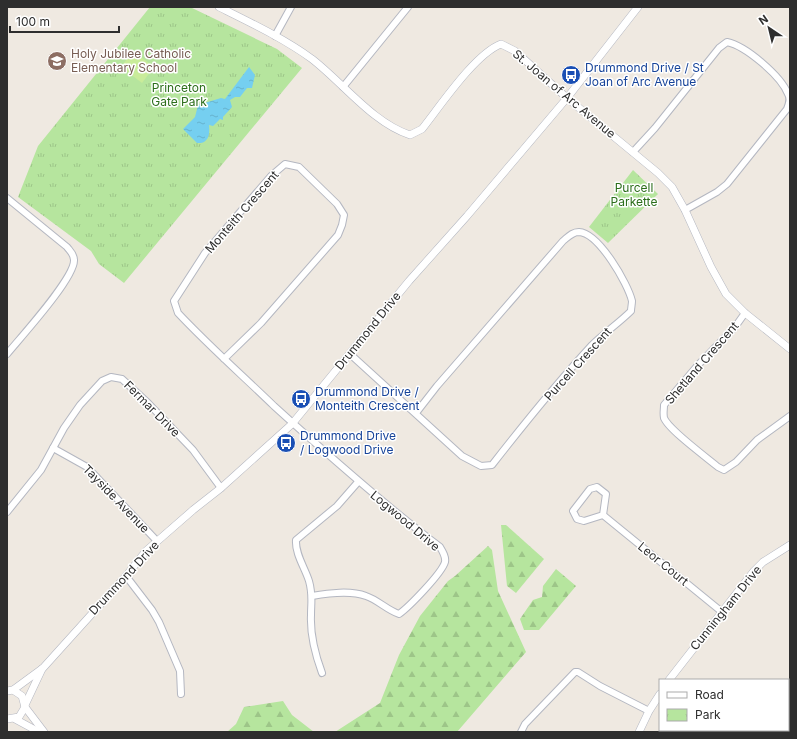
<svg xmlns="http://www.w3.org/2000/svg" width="797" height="739" font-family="Inter,sans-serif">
<defs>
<pattern id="forest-firs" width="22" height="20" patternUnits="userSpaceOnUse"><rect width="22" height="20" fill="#b6e59e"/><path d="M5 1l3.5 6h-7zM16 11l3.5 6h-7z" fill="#9dc588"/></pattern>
<pattern id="park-tufts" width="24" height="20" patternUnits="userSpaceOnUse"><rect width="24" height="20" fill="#b6e59e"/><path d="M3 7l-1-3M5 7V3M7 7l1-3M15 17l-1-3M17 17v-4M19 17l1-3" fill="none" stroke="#9dc588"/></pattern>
<pattern id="water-ripples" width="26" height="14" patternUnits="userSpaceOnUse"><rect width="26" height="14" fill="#75cff0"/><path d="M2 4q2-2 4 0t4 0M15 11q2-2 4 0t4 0" fill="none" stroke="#66b2ce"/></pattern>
</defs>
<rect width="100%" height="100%" fill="#efe9e1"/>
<!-- forest -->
<g fill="url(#forest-firs)">
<polygon points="501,525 506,525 544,559 516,593 507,586"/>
<polygon points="488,546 492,550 498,591 526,652 457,732 335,732 380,703 399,655 420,616 448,581 455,576"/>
<polygon points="556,569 576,586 539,630 524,630 520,619 533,600 542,597 543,586"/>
<polygon points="283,701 292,715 314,732 227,732 236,724 244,707"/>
</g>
<!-- park -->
<g fill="url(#park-tufts)">
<polygon points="150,7 190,7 277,49 302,68 124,283 99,264 91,251 18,197 38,146"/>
<polygon points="633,170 658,194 608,243 589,227"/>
</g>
<!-- pitch -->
<polygon fill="#c9ec9a" points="133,51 154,67 142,83 121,67"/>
<!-- water -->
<path fill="url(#water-ripples)" d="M249 67 255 75 252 88H247L240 97H235L230 100 232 107 223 117V120L220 119 213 126 209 125C210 134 209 144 197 143L183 129 195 117 198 105 221 98 225 99Z"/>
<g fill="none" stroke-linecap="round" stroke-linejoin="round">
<defs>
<g id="minor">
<polyline points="275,36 291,7"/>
<polyline points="343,87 408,7"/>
<path d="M633 152 655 128 719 48 727 42C746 46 781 76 788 94 791 99 789 104 787 109L727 184 717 192 685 210"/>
<path d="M7 198 67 247C70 251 74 254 74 260 75 278 20 338 7 354"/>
<path d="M745 313 735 327 698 365 664 405C664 410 663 413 664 418 669 430 706 457 718 467L724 470 736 462 757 440 790 416"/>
<path d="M350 354 462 456 481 466 492 465C524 424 557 383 592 345 604 333 619 323 631 311 631 308 632 304 632 301 628 284 599 233 579 232 572 232 568 237 563 241L437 386 416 413"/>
<path d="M224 359 261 323 338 235 342 225 344 215 337 204 299 167 285 164 271 176 205 253 174 301 178 313C209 346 242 375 274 406 328 455 382 503 440 547 443 552 446 557 445 562 442 573 409 607 399 614 387 610 378 600 366 596 350 590 329 593 312 596"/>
<polyline points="53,448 87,467 157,541"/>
<polygon points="597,487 606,494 603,515 584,521 577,519 573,511 590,489"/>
<polyline points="7,512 41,470 64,428 80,405 102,381 111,377 122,379 148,403 193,450 221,488"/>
<polyline points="603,515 722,612"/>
<polyline points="126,576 152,610 159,622 180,671 181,694"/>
<path d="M322 673C315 654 310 635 311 615 311 602 313 595 309 581 305 568 295 554 296 540L337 506 358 482"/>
<polyline points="788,706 790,704"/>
<polyline points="521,732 525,724 575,672 578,672 600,686 649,711"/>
<polyline points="766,732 768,730"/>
</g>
<g id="tertiary">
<path d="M219 7C251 23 283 38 312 59 343 83 373 123 410 135L422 129C441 105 475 54 501 44L515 51 567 98 658 173 672 187 685 210 711 267 726 294 745 313 790 349"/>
<polyline points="669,680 754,571 763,562 790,545"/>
<polyline points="13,690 43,668 126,576 146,551 193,510 221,488 292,424 409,281 467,216 567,98 638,7"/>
<polyline points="7,691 13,690 22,696 25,707 19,717 7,719"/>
<polyline points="25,705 42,669"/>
<polyline points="25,707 44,732"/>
<polyline points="15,719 39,732"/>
<polyline points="639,732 649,711 660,694"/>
</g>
</defs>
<!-- minor casing -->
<use href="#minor" stroke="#b4b7c1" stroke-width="8"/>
<!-- tertiary casing -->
<use href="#tertiary" stroke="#b4b7c1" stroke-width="8"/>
<!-- minor -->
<use href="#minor" stroke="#fff" stroke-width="6"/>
<!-- tertiary -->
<use href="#tertiary" stroke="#fff" stroke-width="7"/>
</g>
<!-- icons -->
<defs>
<symbol id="school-disc" viewBox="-11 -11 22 22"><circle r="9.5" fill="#8d6e63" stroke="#fff"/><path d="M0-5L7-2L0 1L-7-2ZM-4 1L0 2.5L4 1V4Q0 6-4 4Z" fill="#fff"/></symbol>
<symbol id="bus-disc" viewBox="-11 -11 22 22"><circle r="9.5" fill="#1a4fb4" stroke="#fff"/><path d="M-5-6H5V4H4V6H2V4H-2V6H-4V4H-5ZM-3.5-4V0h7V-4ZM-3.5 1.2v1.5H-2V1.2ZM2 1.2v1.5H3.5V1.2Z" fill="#fff"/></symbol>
</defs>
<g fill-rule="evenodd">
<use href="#school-disc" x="46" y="50" width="22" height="22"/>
<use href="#bus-disc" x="560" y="64" width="22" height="22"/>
<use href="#bus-disc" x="290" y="388" width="22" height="22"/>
<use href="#bus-disc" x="275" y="432" width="22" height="22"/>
</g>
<g text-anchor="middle" stroke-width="3" stroke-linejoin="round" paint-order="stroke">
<!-- education labels -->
<g font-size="12" fill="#785e54" stroke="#fff" text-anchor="start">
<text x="71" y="58">Holy Jubilee Catholic<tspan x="71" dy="14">Elementary School</tspan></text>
</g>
<!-- transit labels -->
<g font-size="12" fill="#164399" stroke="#fff" text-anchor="start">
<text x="585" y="72">Drummond Drive / St<tspan x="585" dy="14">Joan of Arc Avenue</tspan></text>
<text x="315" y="396">Drummond Drive /<tspan x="315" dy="14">Monteith Crescent</tspan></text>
<text x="300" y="440">Drummond Drive<tspan x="300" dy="14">/ Logwood Drive</tspan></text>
</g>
<!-- park labels -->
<g font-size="12" fill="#2c6e1b" stroke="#fff">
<text x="179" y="92">Princeton<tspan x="179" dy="14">Gate Park</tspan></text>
<text x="634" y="192">Purcell<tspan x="634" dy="14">Parkette</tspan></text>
</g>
<!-- street labels -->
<g font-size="12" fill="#2e2e2e" stroke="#fff">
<text transform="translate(564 94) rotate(40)" y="4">St. Joan of Arc Avenue</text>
<text transform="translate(242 212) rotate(-49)" y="4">Monteith Crescent</text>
<text transform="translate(368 331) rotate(-51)" y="4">Drummond Drive</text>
<text transform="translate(702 363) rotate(-49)" y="4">Shetland Crescent</text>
<text transform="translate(578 364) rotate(-48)" y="4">Purcell Crescent</text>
<text transform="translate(152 409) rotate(45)" y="4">Fermar Drive</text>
<text transform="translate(116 499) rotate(46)" y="4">Tayside Avenue</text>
<text transform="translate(405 521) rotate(40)" y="4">Logwood Drive</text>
<text transform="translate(663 564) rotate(39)" y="4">Leor Court</text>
<text transform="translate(124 578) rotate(-47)" y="4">Drummond Drive</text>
<text transform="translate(726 608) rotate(-51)" y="4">Cunningham Drive</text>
</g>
</g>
<!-- border -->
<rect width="797" height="739" fill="none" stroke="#2e2e2e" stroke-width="16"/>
<!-- legend -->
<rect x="659" y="679" width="130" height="52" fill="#ffffff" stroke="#ababab"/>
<rect x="667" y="692" width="20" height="6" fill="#ffffff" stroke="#ababab"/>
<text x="695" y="699" font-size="12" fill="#2e2e2e">Road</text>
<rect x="667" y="709" width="20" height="12" fill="url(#park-tufts)" stroke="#ababab"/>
<text x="695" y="719" font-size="12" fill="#2e2e2e">Park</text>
<!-- north arrow -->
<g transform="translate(769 28) rotate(325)" stroke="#ffffff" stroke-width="3" paint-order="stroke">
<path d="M0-3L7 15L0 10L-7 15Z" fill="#2e2e2e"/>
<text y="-6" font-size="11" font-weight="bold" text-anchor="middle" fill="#2e2e2e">N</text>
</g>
<!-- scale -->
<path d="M10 26v6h109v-6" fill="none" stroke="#2e2e2e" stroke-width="2"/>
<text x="16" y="26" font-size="12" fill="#2e2e2e" stroke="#ffffff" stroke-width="3" paint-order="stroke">100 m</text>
</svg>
